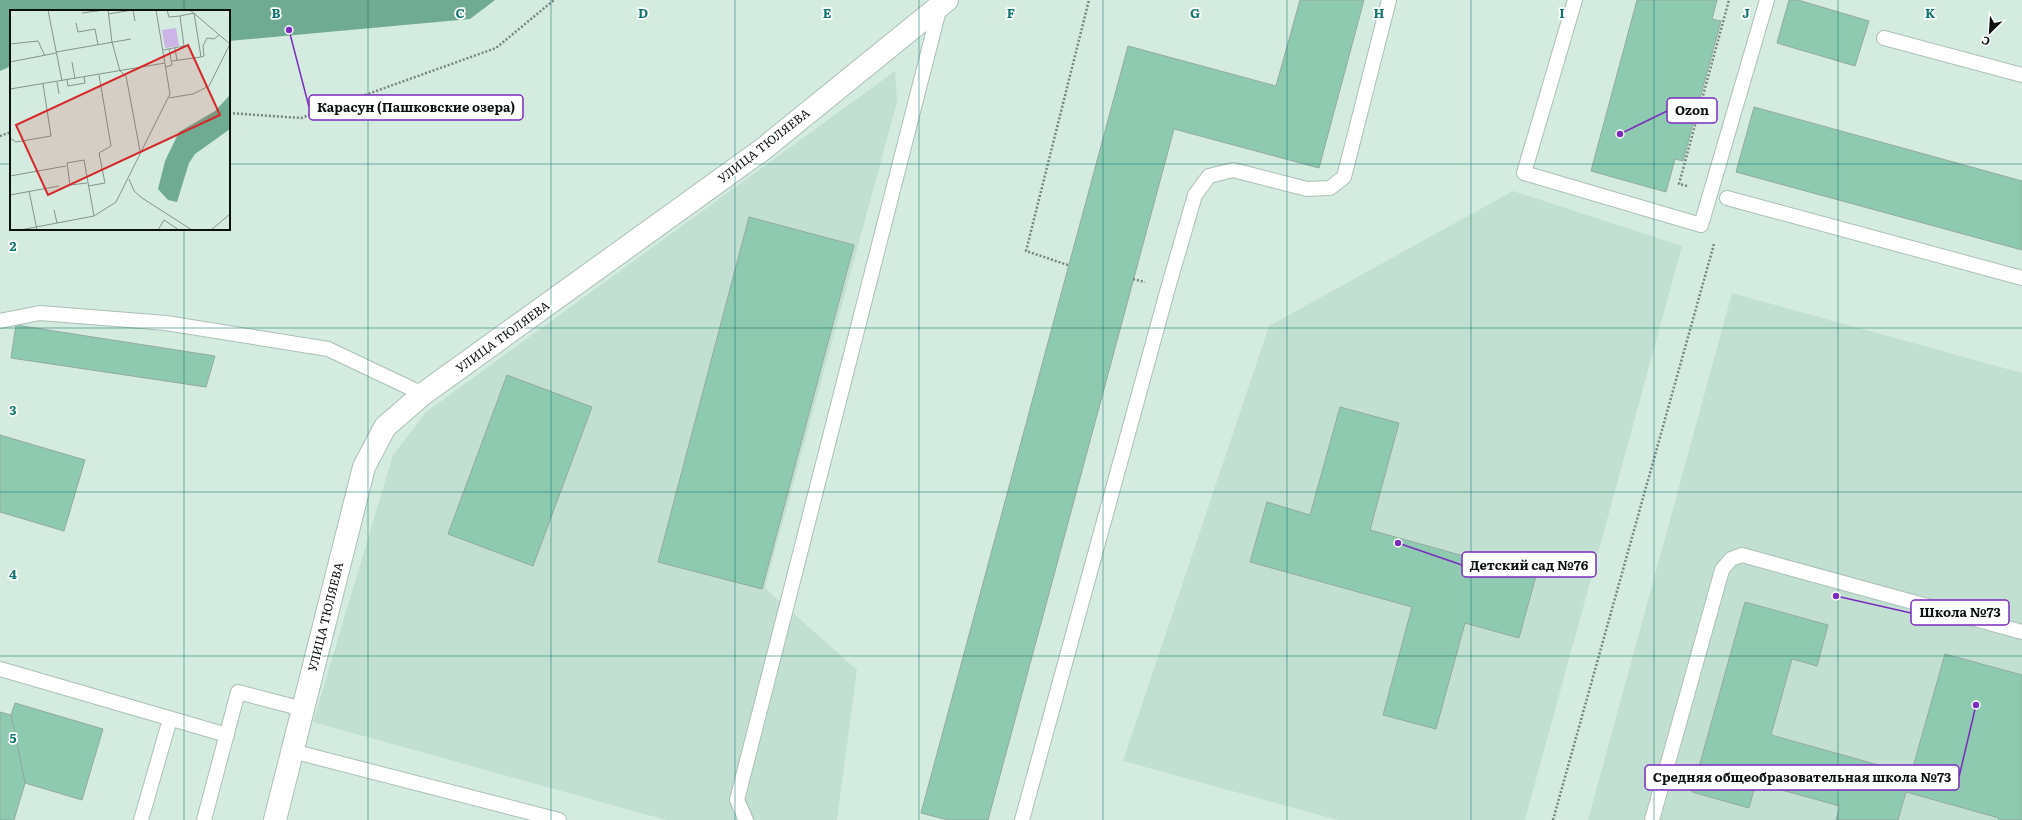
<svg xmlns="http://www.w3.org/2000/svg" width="2022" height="820" font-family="Literata,serif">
<rect width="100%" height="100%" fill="#d4ebe0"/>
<!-- built -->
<g fill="#c2e0d2">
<polygon points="895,71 897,102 765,588 857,670 837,820 666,820 313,722 393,455 426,412"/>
<polygon points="1513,191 1682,246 1525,820 1338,820 1123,761 1269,326"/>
<polygon points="1732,293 2022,373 2022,820 1588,820"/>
</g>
<!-- water -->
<polygon fill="#6fab93" points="0,0 495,0 470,19 229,41 229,11 11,11 11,66 0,71"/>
<!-- building -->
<g fill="#8dcab0" stroke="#94a9a0">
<polygon points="1300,0 1364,0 1319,168 1174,129 988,820 948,820 921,813 1128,46 1276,86"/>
<polygon points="1637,0 1717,0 1712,19 1721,21 1683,161 1675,159 1666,192 1591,171"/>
<polygon points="1789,0 1798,0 1869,21 1855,66 1777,43"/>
<polygon points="1754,107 2022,181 2022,250 1736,172"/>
<polygon points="749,217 854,245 762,589 658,562"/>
<polygon points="16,325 215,356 206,387 11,358"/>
<polygon points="507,375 592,407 533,566 448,534"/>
<polygon points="1340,407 1399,423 1370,530 1536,576 1519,638 1465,623 1436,729 1383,715 1412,607 1250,562 1267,502 1310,515"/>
<polygon points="0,435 85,460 64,531 0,512"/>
<polygon points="1745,602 1828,625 1817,666 1792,659 1771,735 1911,774 1945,654 2022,675 2022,820 1998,820 1999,818 1906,792 1898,820 1836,820 1840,806 1756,783 1749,808 1692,792"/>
<polygon points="15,703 103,729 82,800 25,783 11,715"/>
<polygon points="0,712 11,715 25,783 14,820 0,820"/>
</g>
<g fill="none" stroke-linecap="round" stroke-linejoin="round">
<defs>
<g id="service">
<polyline points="1575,0 1524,173 1701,225 1767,0"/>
<polyline points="1884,38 2022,75"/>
<polyline points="1727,198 2022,278"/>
<polyline points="0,321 40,313 166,323 328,349 423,394"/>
<polyline points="0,669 227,735"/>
<polyline points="292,751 559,820"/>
<polyline points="141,820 170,719"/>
<polyline points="204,820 238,692 303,709"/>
<polyline points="746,820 737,800 940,6"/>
<polyline points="1022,820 1168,288 1195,195 1209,176 1233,170 1307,189 1330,188 1344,177 1389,0"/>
<polyline points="1652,820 1722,570 1731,559 1742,555 2022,632"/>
</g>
<polyline id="tertiary" points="275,820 364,467 385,427 423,394 762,150 947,0"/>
</defs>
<!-- service casing -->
<use href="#service" stroke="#abc0b6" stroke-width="16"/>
<!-- tertiary casing -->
<use href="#tertiary" stroke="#abc0b6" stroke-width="24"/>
<!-- path -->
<g stroke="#76857e" stroke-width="2.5" stroke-dasharray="2 2" stroke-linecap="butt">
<polyline points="229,113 301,118 496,48 554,0"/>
<polyline points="0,136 11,132"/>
<polyline points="1687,186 1679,184 1729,0"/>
<polyline points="1068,265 1026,251 1089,0"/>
<polyline points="1133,279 1145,282"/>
<polyline points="1553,820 1714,244"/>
</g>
<!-- service -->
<use href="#service" stroke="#fff" stroke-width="14"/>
<!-- tertiary -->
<use href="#tertiary" stroke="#fff" stroke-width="22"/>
</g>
<!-- grid -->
<path fill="none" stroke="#0f766e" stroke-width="1" stroke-opacity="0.55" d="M184 0V11M368 0V820M551 0V820M735 0V820M919 0V820M1103 0V820M1287 0V820M1471 0V820M1654 0V820M1838 0V820M0 164H11M229 164H2022M184 229V820M0 328H2022M0 492H2022M0 656H2022"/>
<g text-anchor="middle" stroke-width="3.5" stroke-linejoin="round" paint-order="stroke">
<!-- street labels -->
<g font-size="12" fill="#0a110e" stroke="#fff">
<text transform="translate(764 146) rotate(-38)" y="4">УЛИЦА ТЮЛЯЕВА</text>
<text transform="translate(503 337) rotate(-36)" y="4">УЛИЦА ТЮЛЯЕВА</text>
<text transform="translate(326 617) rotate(-76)" y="4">УЛИЦА ТЮЛЯЕВА</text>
</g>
</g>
<!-- overview -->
<g transform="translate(10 10)">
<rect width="220" height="220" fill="#d4ebe0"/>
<path d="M166 18 169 36 155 38 152 20Z" fill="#ccb5e6"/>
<path d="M220 85V119L185 144 179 153 167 192 158 190 148 179 155 151 169 122 205 101Z" fill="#6fab93"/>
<path fill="none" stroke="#83948c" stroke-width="1" d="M38 0 52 71M98 0 102 32 110 61 116 66 130 141M72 3 94 0M98 4 123 0 125 11M66 13 68 22 85 19 88 35M0 34 28 31 35 46M165 38 167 51M153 40 174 36 170 6 159 7 157 0M46 42 121 29M191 47 194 46 193 36 197 28 204 29 209 25M162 51 191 47 184 3 170 6M0 52 46 43M62 52 65 69M156 57 162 55 159 39M57 70 58 76 75 73 74 67M47 72 49 84M0 79 155 53M159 88 183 84 199 76 220 34 180 0M0 128 6 132 41 126 33 74M0 166 56 156M119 169 124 181 132 188 182 220M77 173 60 175 57 153 74 150 84 206M78 176 95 173 89 143 101 136 89 65M19 181 27 220M0 185 49 176M44 200 47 213M10 220 84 206 106 192 160 84 146 0M148 220 154 210 169 220M201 220 220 204"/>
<path fill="#d62828" fill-opacity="0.15" stroke="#d62828" stroke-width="2" d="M178 35 210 105 38 185 6 115Z"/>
<rect width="220" height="220" fill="none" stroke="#0a110e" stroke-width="2"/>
</g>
<g font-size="13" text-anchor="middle" font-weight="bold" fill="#0f766e" stroke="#fff" stroke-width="3.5" stroke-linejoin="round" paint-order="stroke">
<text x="276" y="18">B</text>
<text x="460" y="18">C</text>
<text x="643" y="18">D</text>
<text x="827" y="18">E</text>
<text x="1011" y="18">F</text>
<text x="1195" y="18">G</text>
<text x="1379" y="18">H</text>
<text x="1562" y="18">I</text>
<text x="1746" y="18">J</text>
<text x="1930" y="18">K</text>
<text x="13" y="251">2</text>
<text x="13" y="415">3</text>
<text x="13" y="579">4</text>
<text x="13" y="743">5</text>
</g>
<!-- callouts -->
<path fill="none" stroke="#7b2cbf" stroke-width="1.5" d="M289 30L309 107M1620 134L1667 111M1398 543L1462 565M1836 596L1911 613M1976 705L1959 777"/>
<g fill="#7b2cbf" stroke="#fff" stroke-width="1.5">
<circle cx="289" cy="30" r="4"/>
<circle cx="1620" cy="134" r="4"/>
<circle cx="1398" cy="543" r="4"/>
<circle cx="1836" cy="596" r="4"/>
<circle cx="1976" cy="705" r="4"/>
</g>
<g fill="#fff" stroke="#7b2cbf" stroke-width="1.5">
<rect x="309" y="95" width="214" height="25" rx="4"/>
<rect x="1667" y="98" width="50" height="25" rx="4"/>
<rect x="1462" y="552" width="134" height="25" rx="4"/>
<rect x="1911" y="600" width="98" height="25" rx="4"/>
<rect x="1645" y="765" width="314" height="25" rx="4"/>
</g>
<g font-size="13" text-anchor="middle" font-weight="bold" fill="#0a110e">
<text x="416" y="112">Карасун (Пашковские озера)</text>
<text x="1692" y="115">Ozon</text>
<text x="1529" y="570">Детский сад №76</text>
<text x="1960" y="617">Школа №73</text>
<text x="1802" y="782">Средняя общеобразовательная школа №73</text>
</g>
<!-- north arrow -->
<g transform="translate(1990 32) rotate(205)" stroke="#ffffff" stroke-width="3" paint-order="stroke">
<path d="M0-3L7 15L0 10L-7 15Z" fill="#0a110e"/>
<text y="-6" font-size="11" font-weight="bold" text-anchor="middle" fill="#0a110e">С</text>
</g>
</svg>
